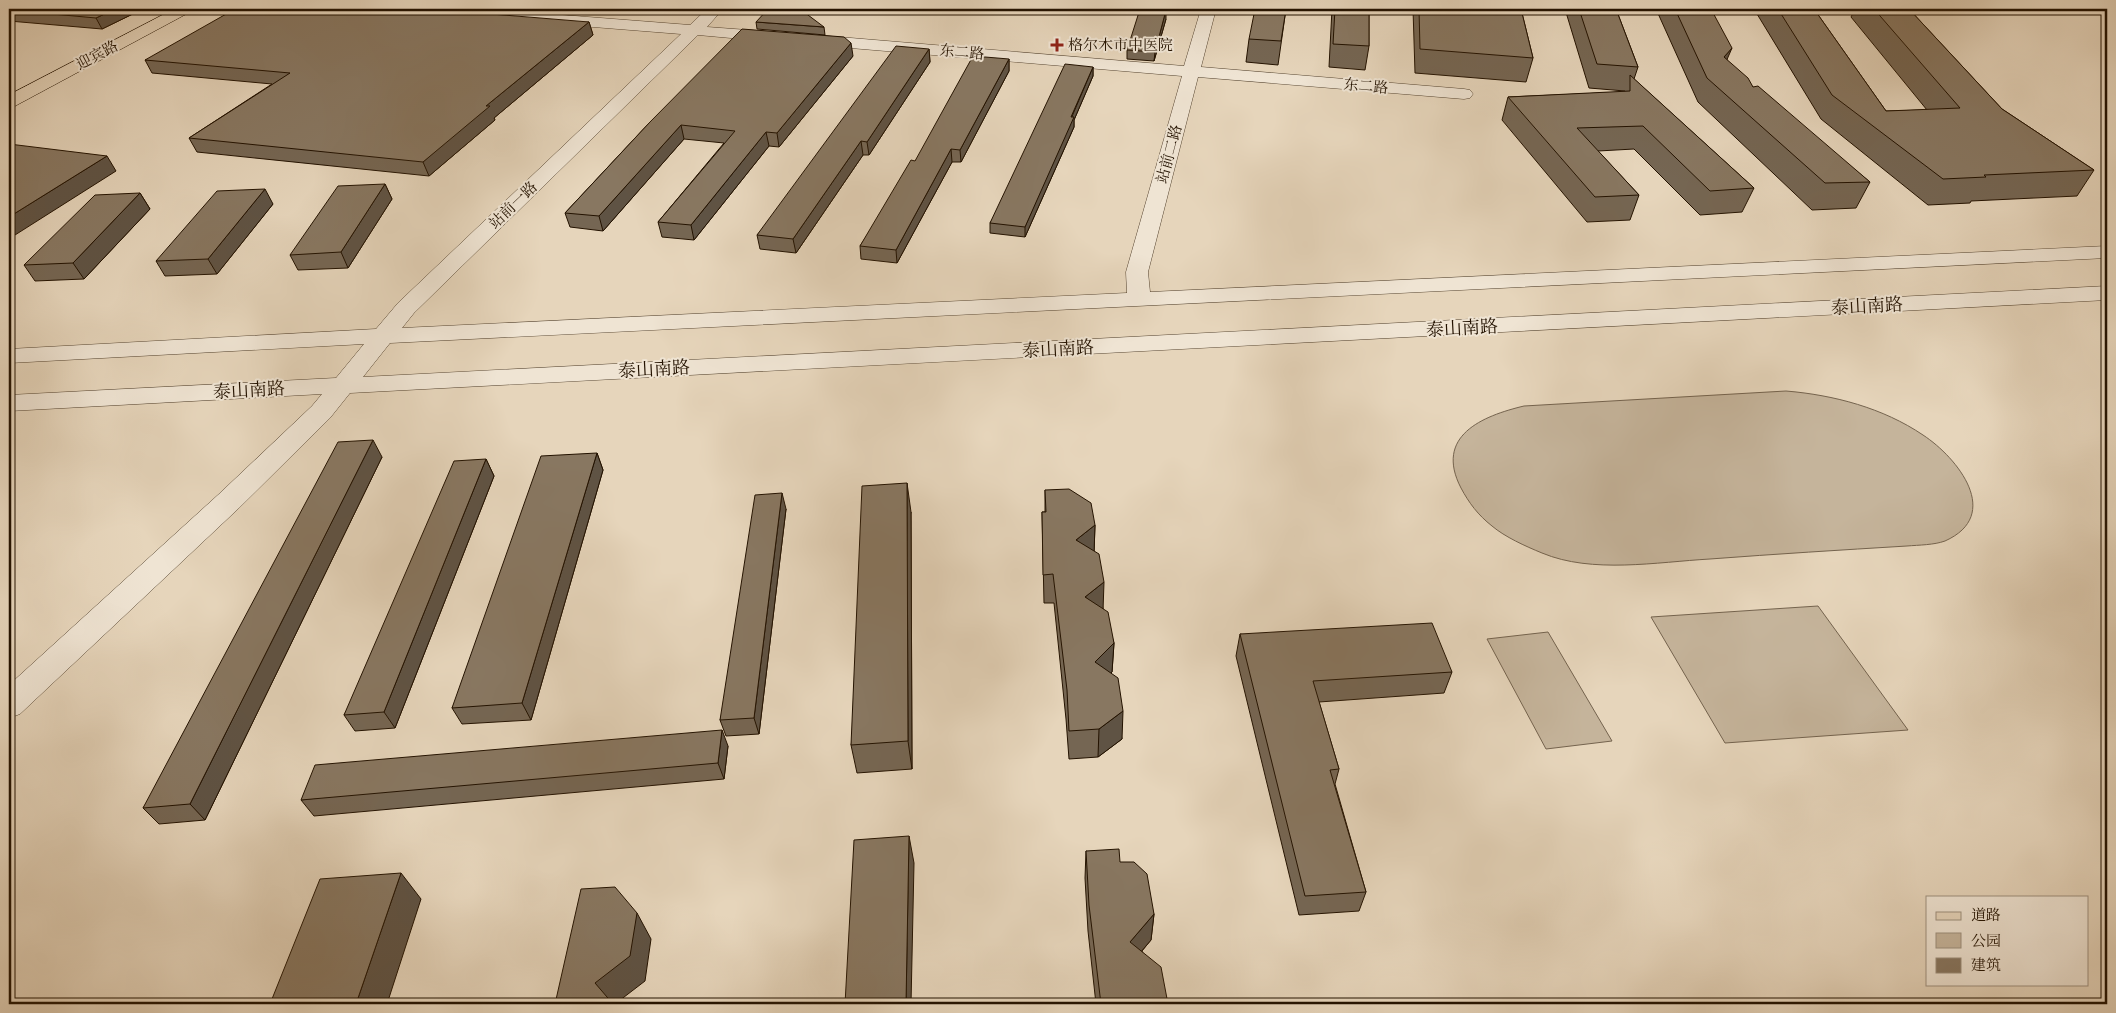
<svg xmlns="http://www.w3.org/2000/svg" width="2116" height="1013" font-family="'IM FELL DW Pica','Noto Serif SC',serif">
<rect width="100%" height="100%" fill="#e6d5bb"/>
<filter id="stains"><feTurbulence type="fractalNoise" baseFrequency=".004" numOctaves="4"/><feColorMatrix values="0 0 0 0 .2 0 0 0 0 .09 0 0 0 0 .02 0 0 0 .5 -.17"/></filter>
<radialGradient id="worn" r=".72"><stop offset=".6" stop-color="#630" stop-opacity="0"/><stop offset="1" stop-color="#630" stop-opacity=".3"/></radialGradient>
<!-- green -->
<g fill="#c5b49b" stroke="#74634e">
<path d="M1786 391C1834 395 1883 408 1923 435 1958 458 2003 515 1945 541 1934 545 1919 545 1907 546 1841 550 1776 554 1710 559 1657 562 1592 574 1542 553 1525 546 1505 537 1492 526 1478 515 1469 503 1461 488 1434 436 1482 416 1524 406Z"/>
<polygon points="1818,606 1908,730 1725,743 1651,617"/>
<polygon points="1548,632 1612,741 1546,749 1487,639"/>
</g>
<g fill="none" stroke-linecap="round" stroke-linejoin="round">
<defs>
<polygon id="minor" points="424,9 485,9 690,25 707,9 723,9 707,27 775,32 781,34 783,37 781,40 775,42 698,35 414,313 402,328 1127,293 1126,272 1182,76 815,45 809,43 807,40 809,37 815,35 1184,66 1201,9 1216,9 1201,67 1464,89 1470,90 1473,94 1470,98 1464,99 1198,77 1148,272 1150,292 2107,246 2107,258 390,343 363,377 2107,286 2107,300 350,393 330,418 239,508 20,714 9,718 9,685 219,494 312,406 322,394 9,411 9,395 336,378 364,344 9,363 9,349 376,329 398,303 681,34 431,14 426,12"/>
<polygon id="major" points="174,9 193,9 190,12 15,106 9,107 9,95"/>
</defs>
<!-- minor casing -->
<use href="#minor" stroke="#54432f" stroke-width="1"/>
<!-- major casing -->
<use href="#major" stroke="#231200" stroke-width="1"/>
<!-- minor -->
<use href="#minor" fill="#efe4d3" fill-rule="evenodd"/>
<!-- major -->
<use href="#major" fill="#e6d5bb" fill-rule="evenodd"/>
</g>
<!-- wall -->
<g fill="#756653" stroke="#231200">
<polygon points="9,9 143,9 102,29 9,21"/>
<polygon points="1286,9 1278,65 1246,62 1249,39"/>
<polygon points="1332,9 1369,9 1369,46 1365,70 1329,67"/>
<polygon points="1413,9 1521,9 1533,58 1526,82 1415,73"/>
<polygon points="1565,9 1616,9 1638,67 1634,79 1754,188 1742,212 1700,215 1634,149 1598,151 1639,195 1630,220 1587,222 1502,120 1508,97 1625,92 1625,91 1589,88"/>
<polygon points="1656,9 1711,9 1727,60 1753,87 1870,182 1856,208 1812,210 1698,102"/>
<polygon points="1754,9 1814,9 1886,111 1927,110 1851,17 1855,9 1909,9 2002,109 2094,170 2077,196 1971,201 1970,203 1928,205 1821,119"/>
<polygon points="1166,19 1154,61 1127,59 1127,50"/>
<polygon points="589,22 593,35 494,118 495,120 429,176 197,152 189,138 272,84 152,73 145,60"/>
<polygon points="756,22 824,27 825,35 757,29"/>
<polygon points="929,49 930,62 869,155 863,155 796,253 760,249 757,235"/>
<polygon points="853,56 779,147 769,146 694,240 662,237 658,222 724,143 684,139 603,231 570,227 565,213 650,122"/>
<polygon points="1009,59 1009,71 961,162 952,162 897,263 861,259 860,246 915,161"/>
<polygon points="1093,67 1093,76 1074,120 1074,127 1025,237 990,233 990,223"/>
<polygon points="385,184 392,199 348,268 298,270 290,255"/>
<polygon points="140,193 150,209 84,279 35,281 24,265"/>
<polygon points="273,204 217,274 165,276 156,261"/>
<polygon points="597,453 603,470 531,720 462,724 452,708"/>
<polygon points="382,457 205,820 159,824 143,808"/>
<polygon points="486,459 494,476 395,728 355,731 344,715"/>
<polygon points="1045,490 1095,525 1094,552 1103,609 1114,643 1112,672 1111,673 1122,739 1098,757 1069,759 1066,719 1054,603 1044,603 1042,512 1045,512"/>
<polygon points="786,509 759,734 726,736 720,720"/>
<polygon points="911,512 912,769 857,773 851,745"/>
<polygon points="1240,634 1452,672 1444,693 1319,702 1339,769 1335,784 1366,892 1359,911 1299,915 1236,656"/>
<polygon points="728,746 724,779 314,816 301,800"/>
<polygon points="1086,851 1120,862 1154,914 1151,940 1142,951 1168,1004 1096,1004 1088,931 1085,878"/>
</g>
<!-- shaded-wall -->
<g fill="#5f5344" stroke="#231200">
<polygon points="115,9 143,9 102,29 96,18"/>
<polygon points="800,9 809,9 801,17"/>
<polygon points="1166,10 1166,19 1154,61 1155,52"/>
<polygon points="589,22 593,35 494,118 495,120 429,176 423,162 486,106"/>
<polygon points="851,43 853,56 779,147 777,133"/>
<polygon points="1732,48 1722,71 1724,57"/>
<polygon points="929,49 930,62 869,155 867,142"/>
<polygon points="1009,59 1009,71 961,162 960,150"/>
<polygon points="1093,67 1093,76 1074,120 1074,127 1025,237 1025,227"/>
<polygon points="681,125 684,139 603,231 599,216"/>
<polygon points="766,132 769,146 694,240 691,225"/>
<polygon points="861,141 863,155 796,253 793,239"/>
<polygon points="951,149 952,162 897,263 896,250"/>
<polygon points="107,156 116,171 15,235 9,240 9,217"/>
<polygon points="385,184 392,199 348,268 341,252"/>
<polygon points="265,189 273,204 217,274 208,259"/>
<polygon points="140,193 150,209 84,279 73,263"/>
<polygon points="373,440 382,457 205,820 190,804"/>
<polygon points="597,453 603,470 531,720 522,703"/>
<polygon points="486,459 494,476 395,728 384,712"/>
<polygon points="907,483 911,512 912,769 908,741"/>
<polygon points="782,493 786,509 759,734 754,718"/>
<polygon points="1095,525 1094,554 1076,540"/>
<polygon points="1104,582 1103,611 1085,597"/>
<polygon points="1114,643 1112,672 1094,690 1095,662"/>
<polygon points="1123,711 1122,739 1098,757 1099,729"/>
<polygon points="722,730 728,746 724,779 718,763"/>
<polygon points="909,836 914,863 911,1004 906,1004"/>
<polygon points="401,873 421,899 387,1004 356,1004"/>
<polygon points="637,913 651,939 645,981 615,1004 608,1004 595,983"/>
<polygon points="1154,914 1151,940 1128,967 1130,942"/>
</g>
<!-- building -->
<g fill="#887761" stroke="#231200">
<polygon points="9,9 115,9 96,18 9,10"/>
<polygon points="235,9 430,9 589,22 486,106 490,106 423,162 189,138 290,73 145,60"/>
<polygon points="768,9 801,9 800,9 824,27 756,22"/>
<polygon points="1140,9 1166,10 1155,52 1127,50"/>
<polygon points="1255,9 1286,9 1281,41 1249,39"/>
<polygon points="1335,9 1369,9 1369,46 1333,44"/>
<polygon points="1419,9 1521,9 1533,58 1420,49"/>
<polygon points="1579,9 1616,9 1638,67 1597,64"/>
<polygon points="1675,9 1711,9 1732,48 1724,57 1748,78 1753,87 1758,86 1870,182 1825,183 1707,78"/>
<polygon points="1778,9 1814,9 1886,111 1960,108 1874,9 1909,9 2002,109 2094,170 1984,175 1986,177 1943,179 1832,95"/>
<polygon points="742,29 844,37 851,43 777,133 766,132 691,225 658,222 735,131 681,125 599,216 565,213 650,122"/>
<polygon points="896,46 929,49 867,142 861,141 793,239 757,235"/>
<polygon points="973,56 1009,59 960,150 951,149 896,250 860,246 911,160 915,161"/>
<polygon points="1065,64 1093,67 1071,117 1074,117 1025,227 990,223"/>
<polygon points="1630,75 1754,188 1710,191 1643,126 1577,128 1639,195 1595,197 1508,97 1630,91"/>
<polygon points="9,144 107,156 9,217"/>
<polygon points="385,184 341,252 290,255 338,186"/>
<polygon points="265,189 208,259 156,261 217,191"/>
<polygon points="140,193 73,263 24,265 95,195"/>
<polygon points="373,440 190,804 143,808 338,442"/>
<polygon points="597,453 522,703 452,708 541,456"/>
<polygon points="486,459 384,712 344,715 454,461"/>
<polygon points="907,483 908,741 851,745 862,486"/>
<polygon points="1069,489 1091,503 1095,525 1076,540 1099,554 1104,582 1085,597 1108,612 1114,643 1095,662 1118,678 1123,711 1099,729 1069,731 1067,690 1053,574 1043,575 1042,512 1046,512 1045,490"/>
<polygon points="782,493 754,718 720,720 755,495"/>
<polygon points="1432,623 1452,672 1313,681 1339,769 1330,770 1366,892 1305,896 1240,634"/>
<polygon points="722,730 718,763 301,800 315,765"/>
<polygon points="909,836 906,1004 845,1004 854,840"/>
<polygon points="1119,849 1120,862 1134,862 1147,874 1154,914 1130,942 1161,967 1168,1004 1101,1004 1089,905 1086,851"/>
<polygon points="401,873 356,1004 270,1004 320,879"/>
<polygon points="615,887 637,913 630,956 595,983 613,1004 555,1004 581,889"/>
</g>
<!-- markers -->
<path fill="#8f2418" stroke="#efe4d3" stroke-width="2" d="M1054.5 37.5h5v5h5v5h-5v5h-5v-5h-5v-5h5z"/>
<g text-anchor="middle" stroke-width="4" stroke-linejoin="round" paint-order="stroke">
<!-- far-poi labels -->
<g font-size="15" fill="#231200" stroke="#efe4d3" text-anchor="start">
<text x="1068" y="50">格尔木市中医院</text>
</g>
<!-- far-street labels -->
<g font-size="15" fill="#231200" stroke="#efe4d3">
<text transform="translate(962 52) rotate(5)" y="5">东二路</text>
<text transform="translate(97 55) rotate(-28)" y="5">迎宾路</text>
<text transform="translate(1366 86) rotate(5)" y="5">东二路</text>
<text transform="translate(1169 154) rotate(-75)" y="5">站前二路</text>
<text transform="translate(513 205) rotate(-44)" y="5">站前一路</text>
</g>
<!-- street labels -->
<g font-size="18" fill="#231200" stroke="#efe4d3">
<text transform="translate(1867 306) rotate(-3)" y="6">泰山南路</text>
<text transform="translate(1462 328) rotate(-3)" y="6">泰山南路</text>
<text transform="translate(1058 349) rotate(-3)" y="6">泰山南路</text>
<text transform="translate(654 369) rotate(-3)" y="6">泰山南路</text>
<text transform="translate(249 390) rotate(-3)" y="6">泰山南路</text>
</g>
</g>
<!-- margin -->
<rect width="2116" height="1013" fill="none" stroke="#e6d5bb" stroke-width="30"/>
<rect x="10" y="10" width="2096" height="993" fill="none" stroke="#231200" stroke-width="2.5"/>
<rect x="15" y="15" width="2086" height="983" fill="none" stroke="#231200"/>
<!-- legend -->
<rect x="1926" y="896" width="162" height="90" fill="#efe4d3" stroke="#9d907f"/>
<rect x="1936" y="912" width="25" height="8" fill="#e6d5bb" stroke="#9d907f"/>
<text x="1971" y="920" font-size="15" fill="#231200">道路</text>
<rect x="1936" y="933" width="25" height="15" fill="#c5b49b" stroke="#9d907f"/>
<text x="1971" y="946" font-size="15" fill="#231200">公园</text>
<rect x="1936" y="958" width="25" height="15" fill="#887761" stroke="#9d907f"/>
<text x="1971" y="970" font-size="15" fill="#231200">建筑</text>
<rect width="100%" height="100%" filter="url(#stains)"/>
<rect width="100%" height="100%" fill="url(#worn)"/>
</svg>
